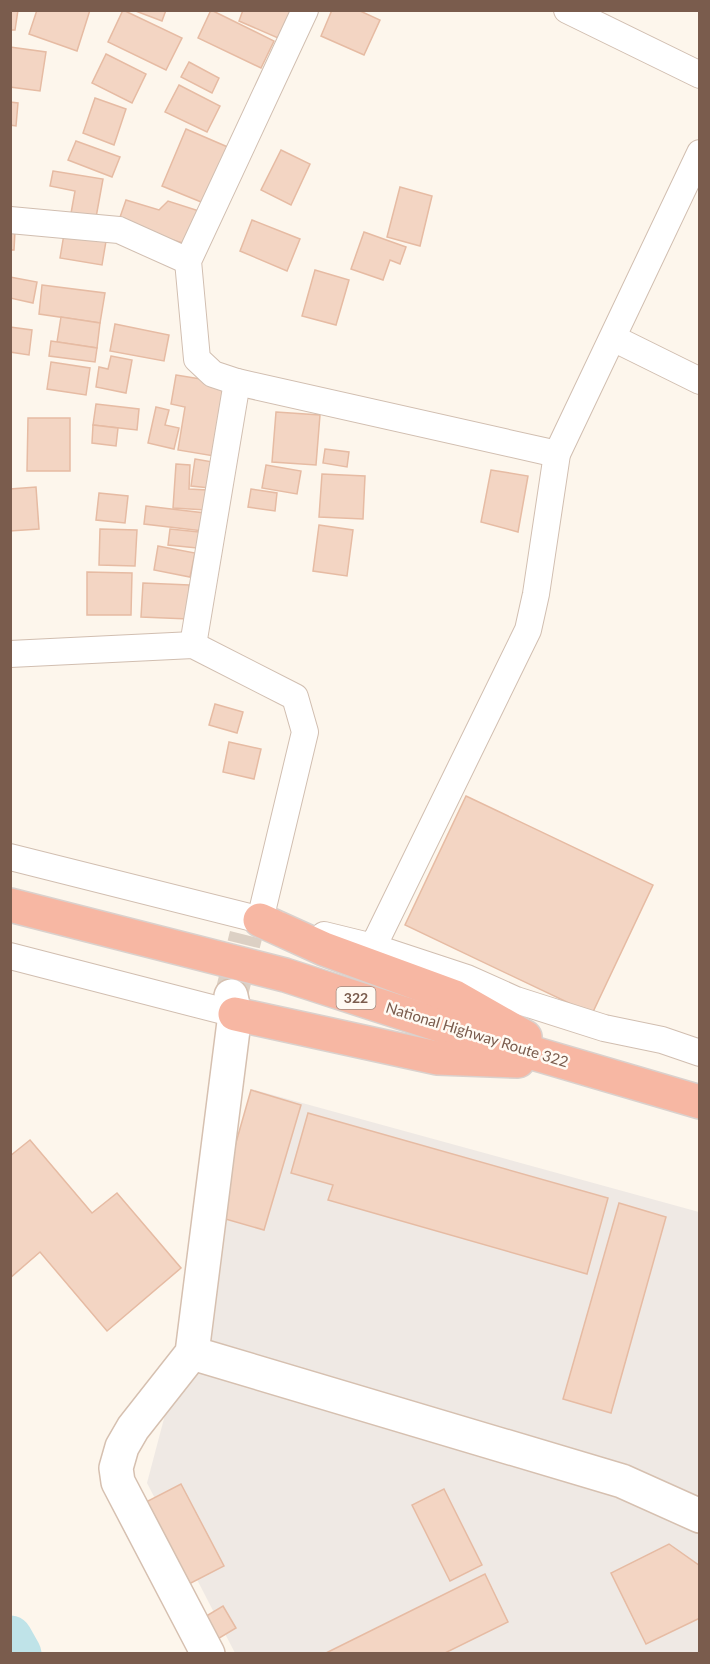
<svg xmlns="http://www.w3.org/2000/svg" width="710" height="1664" font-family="Lato,sans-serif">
<rect width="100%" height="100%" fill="#fdf6ec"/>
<!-- industrial -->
<polygon fill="#efe9e4" points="251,1089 699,1212 699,1653 235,1653 147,1483"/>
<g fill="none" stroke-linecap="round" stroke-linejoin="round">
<!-- river -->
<polyline stroke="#bfe3e8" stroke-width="45" points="10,1638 19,1654"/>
</g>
<!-- building -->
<g fill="#f3d5c3" stroke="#e6bba3" stroke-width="1.5">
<polygon points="10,10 18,10 15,30 10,30"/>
<polygon points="37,10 90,10 77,51 29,34"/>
<polygon points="123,10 182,38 166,70 108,42"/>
<polygon points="133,10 166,10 162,21"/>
<polygon points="211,10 274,41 261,68 198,38"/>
<polygon points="243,10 299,10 285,41 239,21"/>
<polygon points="332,10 358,10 380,20 364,55 321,36"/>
<polygon points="10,47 46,52 40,91 10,87"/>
<polygon points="106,54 146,74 132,103 92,83"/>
<polygon points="189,62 219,78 212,93 181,77"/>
<polygon points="179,85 220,106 207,132 165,112"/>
<polygon points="95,98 126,109 114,145 83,133"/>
<polygon points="10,102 18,103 16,126 10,125"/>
<polygon points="186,129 230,148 206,204 162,186"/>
<polygon points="76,141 120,157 112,177 68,160"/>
<polygon points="281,150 310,164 291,205 261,190"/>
<polygon points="53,171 103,179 95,223 70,219 75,191 50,186"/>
<polygon points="400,187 432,196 420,246 387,237"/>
<polygon points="126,200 159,210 168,201 199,211 189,245 118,223"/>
<polygon points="252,220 300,239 287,271 240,251"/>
<polygon points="10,231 15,231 14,250 10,250"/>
<polygon points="364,232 406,247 400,264 390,260 383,280 351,269"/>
<polygon points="64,234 106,241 102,265 60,258"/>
<polygon points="315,270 349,280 336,325 302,316"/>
<polygon points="10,277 37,282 33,303 10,298"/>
<polygon points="42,285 105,293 100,323 39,314"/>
<polygon points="61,317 100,323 97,348 57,342"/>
<polygon points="115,324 169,335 164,361 110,351"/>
<polygon points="10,327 32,330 29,355 10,352"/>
<polygon points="51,341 97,348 95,362 49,356"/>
<polygon points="111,356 132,360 126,393 96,387 99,367 108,369"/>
<polygon points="51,362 90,368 86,395 47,389"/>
<polygon points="176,375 232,384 220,457 178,450 185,407 171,404"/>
<polygon points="96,404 139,409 137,430 93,425"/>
<polygon points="156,407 169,410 165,425 179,428 174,449 148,443"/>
<polygon points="276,412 320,415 316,465 272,462"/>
<polygon points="28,418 70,418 70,471 27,471"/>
<polygon points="93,425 118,428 116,446 92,443"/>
<polygon points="325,449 349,452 347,467 323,463"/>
<polygon points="195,459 213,462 210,488 191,486"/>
<polygon points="176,464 190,465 189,489 207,490 206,510 173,508"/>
<polygon points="266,465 301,471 297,494 262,488"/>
<polygon points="491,470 528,476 518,532 481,522"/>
<polygon points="322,474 365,476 363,519 319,517"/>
<polygon points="36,487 39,529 10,531 10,489"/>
<polygon points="251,489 277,493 275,511 248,507"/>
<polygon points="99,493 128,496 125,523 96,520"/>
<polygon points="146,506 205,513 203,531 144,524"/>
<polygon points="319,525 353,530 347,576 313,571"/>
<polygon points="100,529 137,530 135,566 99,565"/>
<polygon points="170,529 199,532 197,548 168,545"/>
<polygon points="158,546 195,553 190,577 154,570"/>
<polygon points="87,572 132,573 131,615 87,615"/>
<polygon points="143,583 189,585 188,619 141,617"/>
<polygon points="215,704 243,712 237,733 209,725"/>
<polygon points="229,742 261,749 254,779 223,772"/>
<polygon points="466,796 653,885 592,1014 405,925"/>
<polygon points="251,1090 301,1105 264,1230 215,1216"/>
<polygon points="308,1113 608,1198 587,1274 328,1200 333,1185 291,1173"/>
<polygon points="30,1140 92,1213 117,1193 181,1268 107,1331 40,1252 10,1278 10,1156"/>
<polygon points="619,1203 666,1217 611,1413 563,1399"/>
<polygon points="181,1484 224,1566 189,1584 146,1502"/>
<polygon points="444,1489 482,1565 450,1581 412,1505"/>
<polygon points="669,1544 700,1566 700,1618 646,1644 611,1573"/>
<polygon points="485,1574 508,1622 443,1654 324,1654"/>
<polygon points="223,1606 236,1628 216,1640 203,1618"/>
</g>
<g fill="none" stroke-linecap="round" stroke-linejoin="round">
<!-- secondary-tunnel -->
<polyline stroke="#dcd0c4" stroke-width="33" stroke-dasharray="33 16" stroke-linecap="butt" points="232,992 246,935"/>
<defs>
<g id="street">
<polyline points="305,10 188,261 197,359 213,374 237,382 557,454"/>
<polyline points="567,10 700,75"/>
<polyline points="10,220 119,230 188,261"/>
<polyline points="613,338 700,381"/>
<polyline points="193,645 237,382"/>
<polyline points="10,654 193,645 295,697 305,732 260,920"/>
<polyline points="10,857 277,924"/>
<polyline points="324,935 373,947 528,630 536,594 557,454 700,153"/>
<polyline points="373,947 467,978 516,1000 604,1028 662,1040 700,1053"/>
<polyline points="10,956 235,1014"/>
</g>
<g id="secondary">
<polyline points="192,1353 622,1481 700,1516"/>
<polyline points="208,1654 118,1482 116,1468 122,1447 133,1428 192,1353 235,1014 231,996"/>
</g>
<g id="highway">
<polyline points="10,905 285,975 461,1032 700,1102"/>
<polyline points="260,920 324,949 455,997 525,1037"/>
<polyline points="235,1014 437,1058 518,1061"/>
</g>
</defs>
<!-- street casing -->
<use href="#street" stroke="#d1beb0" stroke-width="28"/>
<!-- secondary casing -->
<use href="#secondary" stroke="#d6c0b0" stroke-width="36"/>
<!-- highway casing -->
<use href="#highway" stroke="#dad1cd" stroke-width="36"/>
<!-- street -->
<use href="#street" stroke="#fff" stroke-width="26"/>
<!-- secondary -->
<use href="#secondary" stroke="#fff" stroke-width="33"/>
<!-- highway -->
<use href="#highway" stroke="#f7b7a3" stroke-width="33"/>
</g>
<g text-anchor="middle" stroke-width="5" stroke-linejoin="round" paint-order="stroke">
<!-- shield labels -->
<rect fill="#fffaf3" stroke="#a28b7f" stroke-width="1.5" x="336.5" y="987" width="39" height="22" rx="4.5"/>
<g font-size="14" font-weight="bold" fill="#7a5c4d">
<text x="356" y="1003">322</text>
</g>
<!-- street labels -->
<g font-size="15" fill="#7a5c4d" stroke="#fffaf3">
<text transform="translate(477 1035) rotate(17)" y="5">National Highway Route 322</text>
</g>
</g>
<!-- border -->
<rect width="710" height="1664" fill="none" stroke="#7a5c4d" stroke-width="24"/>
</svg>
